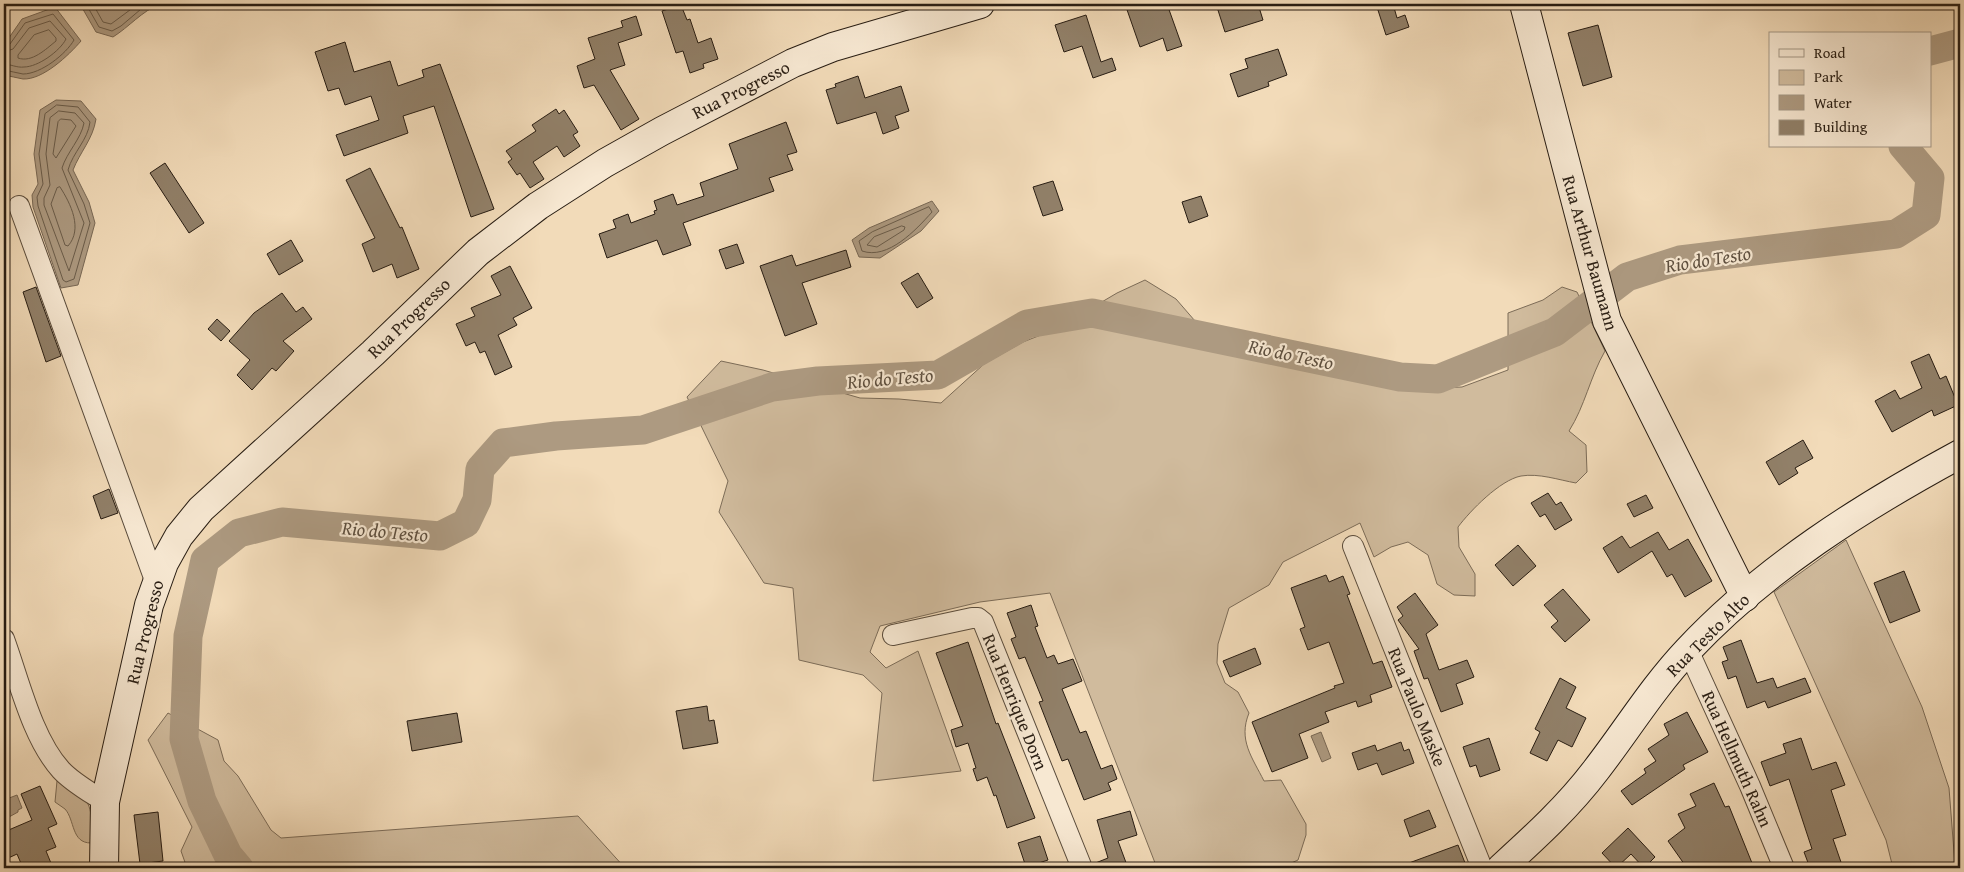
<svg xmlns="http://www.w3.org/2000/svg" width="1964" height="872" font-family="'Gentium Book Plus',serif">
<rect width="100%" height="100%" fill="#f2dbb9"/>
<filter id="stains"><feTurbulence type="fractalNoise" baseFrequency=".004" numOctaves="4"/><feColorMatrix values="0 0 0 0 .2 0 0 0 0 .09 0 0 0 0 .02 0 0 0 .5 -.17"/></filter>
<radialGradient id="worn" r=".72"><stop offset=".6" stop-color="#630" stop-opacity="0"/><stop offset="1" stop-color="#630" stop-opacity=".3"/></radialGradient>
<!-- green -->
<g fill="#d0bb9d" stroke="#7c6c58">
<path d="M1145 280 1176 299 1221 351 1335 373 1401 389 1462 387 1508 370V313L1543 300 1562 287 1577 292 1605 351C1590 377 1585 406 1569 431L1586 445 1587 472 1576 483C1559 480 1539 473 1521 476 1500 480 1470 511 1458 527L1459 547 1475 574V596L1454 595 1437 584 1428 555 1408 542 1391 547 1374 557 1360 523 1283 562 1269 585 1229 608 1218 644 1217 663 1225 683 1238 692 1249 713C1238 740 1252 757 1264 781L1281 780 1306 824V835L1298 860 1280 868H1157L1050 593 980 602 880 626 870 652 886 668 918 651 961 771 873 781 882 693 863 675 799 660 793 588 764 583 719 512 728 481 687 397 721 361 763 370 860 398 899 399 941 403 984 364 1023 342 1056 329 1117 293Z"/>
<polygon points="1846,540 1922,707 1949,788 1955,865 1957,868 1893,868 1886,840 1774,592"/>
<polygon points="168,713 218,740 224,761 238,776 271,830 281,838 578,816 625,868 187,868 181,851 192,827 148,740"/>
<path d="M65 779C93 805 92 804 91 843 71 843 75 820 65 809 62 807 58 804 55 802L57 781Z"/>
</g>
<!-- water -->
<g fill="#ad9a81" stroke="#786855">
<path d="M80 4H160C142 11 129 27 113 37L96 32Z"/>
<path d="M55 7 81 41C69 55 43 80 23 79 17 78 10 76 4 75V45L22 19Z"/>
<path d="M56 100 81 101 96 119C93 139 80 152 73 170L89 202 95 223 78 285 61 288 33 207 32 195 38 184 34 154 40 110Z"/>
<polygon points="932,201 939,211 921,231 880,258 859,257 852,240 869,228"/>
<polygon points="1321,732 1331,758 1322,762 1311,736"/>
<polygon points="17,795 22,808 18,810 18,812 9,817 7,811 4,812 4,800"/>
</g>
<g fill="none" stroke-linecap="round" stroke-linejoin="round">
<!-- shore -->
<g stroke="#6a5c4a" stroke-width="1">
<polyline points="86,4 99,27 112,31 121,26 147,4"/>
<polyline points="93,4 103,22 111,24 138,4"/>
<path d="M49 30 56 38V41C46 49 32 63 18 58V55L34 35Z"/>
<path d="M4 46 10 44 25 23 53 14 74 40C66 54 41 74 23 74 17 73 10 71 4 70"/>
<path d="M4 52 13 49 29 28 50 21 66 39C60 51 38 67 24 67 17 68 10 64 4 64"/>
<path d="M57 105 78 107 90 122C88 140 73 152 68 170L84 204 90 223 74 279 66 282 63 280 38 206 37 197 43 184 39 154 45 114Z"/>
<path d="M59 111 75 113 84 123C81 139 67 152 62 168L84 223 69 271 44 205V198L50 185 46 154 50 118Z"/>
<polygon points="61,119 71,120 76,126 56,158 53,154 58,122"/>
<path d="M60 187C71 204 83 229 68 246L65 245 51 204 57 188Z"/>
<path d="M929 207 932 212C916 230 888 260 862 251L859 241 872 232Z"/>
<polygon points="902,226 905,227 904,230 877,247 867,245 874,237"/>
</g>
<!-- river -->
<g stroke="#ad9a81" stroke-width="29">
<polyline points="1930,51 1960,43"/>
<polyline points="239,868 228,855 202,801 184,739 188,636 205,560 239,533 282,522 440,536 466,523 477,500 480,469 503,443 556,436 643,430 772,387 818,381 938,375 1027,324 1092,313 1400,377 1438,379 1555,332 1627,277 1680,260 1896,234 1926,215 1930,178 1903,146"/>
</g>
</g>
<!-- building -->
<g fill="#918069" stroke="#281d13">
<polygon points="1125,4 1167,4 1182,46 1167,51 1163,38 1140,47"/>
<polygon points="1216,4 1258,4 1263,20 1225,32"/>
<polygon points="1376,4 1393,4 1397,18 1405,15 1409,27 1386,35"/>
<polygon points="681,5 687,20 690,19 698,43 711,38 718,59 703,64 704,68 690,73 683,51 676,53 662,11"/>
<polygon points="1086,15 1101,62 1112,58 1116,70 1093,78 1082,46 1064,52 1055,25"/>
<polygon points="636,16 642,35 618,43 625,65 610,70 639,119 621,130 594,85 584,88 577,66 595,59 588,38 623,27 621,21"/>
<polygon points="1598,25 1612,77 1583,86 1568,33"/>
<polygon points="345,42 354,72 390,61 398,86 424,77 422,70 440,64 494,209 471,217 434,106 403,116 408,133 344,156 336,135 379,120 371,96 345,105 339,88 328,91 315,52"/>
<polygon points="1278,49 1287,75 1268,82 1269,86 1238,97 1230,74 1248,68 1245,59"/>
<polygon points="858,76 865,98 901,86 909,111 895,116 899,128 883,134 876,112 837,124 826,90 836,87 835,84"/>
<polygon points="556,109 559,114 564,110 578,132 573,135 580,146 564,157 557,146 533,162 544,179 530,188 520,173 517,175 508,162 512,159 506,151 536,131 532,125"/>
<polygon points="786,122 797,152 787,155 793,170 769,178 774,191 683,223 691,245 663,255 657,240 607,258 599,234 616,228 613,220 628,214 631,223 655,214 654,211 657,210 654,201 673,194 677,205 704,196 700,183 738,169 729,144"/>
<polygon points="165,163 204,223 189,233 150,173"/>
<polygon points="370,168 400,228 402,227 419,269 397,278 392,264 373,272 362,244 375,238 346,180"/>
<polygon points="1053,181 1063,210 1043,216 1033,187"/>
<polygon points="1201,196 1208,216 1189,223 1182,202"/>
<polygon points="291,240 303,261 279,275 267,254"/>
<polygon points="737,244 744,263 726,269 719,250"/>
<polygon points="846,250 851,267 802,283 817,324 785,336 760,266 792,255 796,266"/>
<polygon points="510,266 532,308 513,318 517,325 498,335 512,367 495,375 485,351 480,353 475,342 466,346 456,324 475,316 471,308 501,295 491,276"/>
<polygon points="918,273 933,298 917,308 901,283"/>
<polygon points="36,287 61,356 46,362 23,292"/>
<polygon points="282,293 296,312 303,307 312,319 283,341 294,351 276,371 272,368 252,390 237,375 250,360 229,341 254,313"/>
<polygon points="217,319 230,331 221,341 208,329"/>
<polygon points="1929,354 1940,379 1946,376 1958,405 1934,416 1932,410 1892,432 1875,401 1895,390 1900,399 1922,388 1911,362"/>
<polygon points="1803,440 1813,458 1795,468 1798,473 1779,485 1766,462"/>
<polygon points="109,489 118,513 101,519 93,496"/>
<polygon points="1548,493 1556,505 1561,502 1572,520 1555,530 1545,514 1540,517 1531,503"/>
<polygon points="1646,495 1653,508 1634,517 1627,504"/>
<polygon points="1658,532 1669,550 1688,539 1712,581 1685,597 1672,574 1667,577 1652,551 1618,573 1603,548 1622,536 1630,548"/>
<polygon points="1518,545 1536,566 1513,586 1495,565"/>
<polygon points="1904,571 1920,611 1890,623 1874,583"/>
<polygon points="1326,575 1329,582 1343,576 1350,594 1347,595 1373,664 1382,661 1392,687 1370,695 1372,702 1358,707 1356,701 1325,712 1329,722 1299,734 1308,758 1272,772 1252,722 1335,688 1334,686 1344,683 1329,642 1308,650 1300,629 1305,627 1291,588"/>
<polygon points="1563,589 1590,620 1565,642 1551,627 1558,621 1544,605"/>
<polygon points="1415,593 1438,625 1426,634 1439,670 1467,660 1474,677 1456,684 1463,704 1441,712 1428,678 1424,679 1414,651 1419,649 1398,620 1403,616 1397,607"/>
<polygon points="1031,605 1038,626 1035,627 1047,658 1054,655 1058,664 1073,659 1082,681 1062,689 1080,733 1086,731 1101,769 1112,765 1117,779 1108,783 1111,790 1084,800 1068,759 1062,761 1039,702 1043,701 1025,657 1019,659 1011,639 1016,637 1007,613"/>
<polygon points="1741,640 1757,683 1773,678 1777,688 1805,678 1811,692 1768,708 1765,701 1747,708 1736,676 1728,679 1722,662 1728,660 1723,647"/>
<polygon points="968,642 996,724 998,723 1035,818 1007,828 996,795 994,796 987,777 977,781 973,769 976,768 968,743 956,747 951,730 963,726 936,653"/>
<polygon points="1255,648 1261,664 1230,677 1223,661"/>
<polygon points="1560,678 1576,687 1566,708 1586,718 1572,747 1558,740 1547,761 1530,753 1540,732 1535,729"/>
<polygon points="707,706 709,721 714,720 718,743 683,749 676,711"/>
<polygon points="1687,712 1708,752 1683,765 1685,769 1632,805 1621,791 1646,773 1644,769 1656,761 1648,749 1669,735 1664,724"/>
<polygon points="457,713 462,742 412,751 407,721"/>
<polygon points="1489,738 1500,770 1480,777 1476,765 1470,767 1463,747"/>
<polygon points="1801,738 1812,770 1836,762 1845,785 1831,790 1846,835 1833,839 1843,868 1810,868 1804,852 1812,849 1789,779 1770,786 1761,762 1786,753 1783,744"/>
<polygon points="1401,742 1404,751 1409,749 1414,763 1382,775 1377,763 1358,770 1352,753 1375,745 1377,751"/>
<polygon points="1714,783 1725,807 1729,806 1754,868 1687,868 1668,841 1685,828 1678,814 1696,806 1690,794"/>
<polygon points="40,786 57,824 48,828 56,847 46,851 53,868 23,868 17,854 4,860 4,832 32,820 21,794"/>
<polygon points="1429,810 1436,827 1410,837 1404,820"/>
<polygon points="1130,811 1137,835 1118,841 1128,868 1094,868 1093,864 1108,858 1097,820"/>
<polygon points="158,812 163,861 140,864 134,815"/>
<polygon points="1628,828 1655,857 1644,868 1631,854 1616,868 1602,853"/>
<polygon points="1040,836 1048,860 1026,867 1018,843"/>
<polygon points="1458,845 1467,868 1398,868 1398,867"/>
</g>
<g fill="none" stroke-linecap="round" stroke-linejoin="round">
<defs>
<g id="street">
<polyline points="19,206 156,583"/>
<polyline points="1353,546 1482,868"/>
<polyline points="893,635 972,618 978,618 983,622 1082,868"/>
<path d="M4 639C19 680 32 738 61 770 73 783 90 792 105 802"/>
<polyline points="1688,650 1750,786 1784,868"/>
</g>
<g id="secondary">
<polyline points="1524,4 1607,321 1745,597"/>
<polyline points="104,868 105,802 149,605 164,563 179,536 201,509 373,353 478,252 538,206 605,163 662,131 793,63 833,47 980,4"/>
<path d="M1501 868C1535 837 1568 807 1596 770 1627 730 1653 687 1688 650 1765 568 1862 507 1960 454"/>
</g>
</defs>
<!-- street casing -->
<use href="#street" stroke="#5a4c3c" stroke-width="22"/>
<!-- secondary casing -->
<use href="#secondary" stroke="#281d13" stroke-width="30"/>
<!-- street -->
<use href="#street" stroke="#f7e8d2" stroke-width="20"/>
<!-- secondary -->
<use href="#secondary" stroke="#f7e8d2" stroke-width="28"/>
</g>
<g text-anchor="middle" stroke-width="4.5" stroke-linejoin="round" paint-order="stroke">
<!-- street labels -->
<g font-size="18" fill="#281d13" stroke="#f7e8d2">
<text transform="translate(741 90) rotate(-27)" y="6">Rua Progresso</text>
<text transform="translate(1590 253) rotate(74)" y="6">Rua Arthur Baumann</text>
<text transform="translate(409 318) rotate(-44)" y="6">Rua Progresso</text>
<text transform="translate(145 632) rotate(-76)" y="6">Rua Progresso</text>
<text transform="translate(1708 635) rotate(-45)" y="6">Rua Testo Alto</text>
<text transform="translate(1015 702) rotate(68)" y="6">Rua Henrique Dorn</text>
<text transform="translate(1417 707) rotate(68)" y="6">Rua Paulo Maske</text>
<text transform="translate(1737 759) rotate(66)" y="6">Rua Hellmuth Rahn</text>
</g>
<!-- water labels -->
<g font-size="19" font-style="italic" fill="#5d4f3f" stroke="#f7e8d2">
<text transform="translate(1708 259) rotate(-9)" y="7">Rio do Testo</text>
<text transform="translate(1291 354) rotate(12)" y="7">Rio do Testo</text>
<text transform="translate(890 378) rotate(-5)" y="7">Rio do Testo</text>
<text transform="translate(385 531) rotate(5)" y="7">Rio do Testo</text>
</g>
</g>
<!-- margin -->
<rect width="1964" height="872" fill="none" stroke="#f2dbb9" stroke-width="20"/>
<rect x="5" y="5" width="1954" height="862" fill="none" stroke="#281d13" stroke-width="2.5"/>
<rect x="10" y="10" width="1944" height="852" fill="none" stroke="#281d13"/>
<!-- legend -->
<rect x="1769" y="32" width="162" height="115" fill="#f7e8d2" stroke="#a49786"/>
<rect x="1779" y="49" width="25" height="8" fill="#f7e8d2" stroke="#a49786"/>
<text x="1814" y="58" font-size="15" fill="#281d13">Road</text>
<rect x="1779" y="70" width="25" height="15" fill="#d0bb9d" stroke="#a49786"/>
<text x="1814" y="82" font-size="15" fill="#281d13">Park</text>
<rect x="1779" y="95" width="25" height="15" fill="#ad9a81" stroke="#a49786"/>
<text x="1814" y="108" font-size="15" fill="#281d13">Water</text>
<rect x="1779" y="120" width="25" height="15" fill="#918069" stroke="#a49786"/>
<text x="1814" y="132" font-size="15" fill="#281d13">Building</text>
<rect width="100%" height="100%" filter="url(#stains)"/>
<rect width="100%" height="100%" fill="url(#worn)"/>
</svg>
